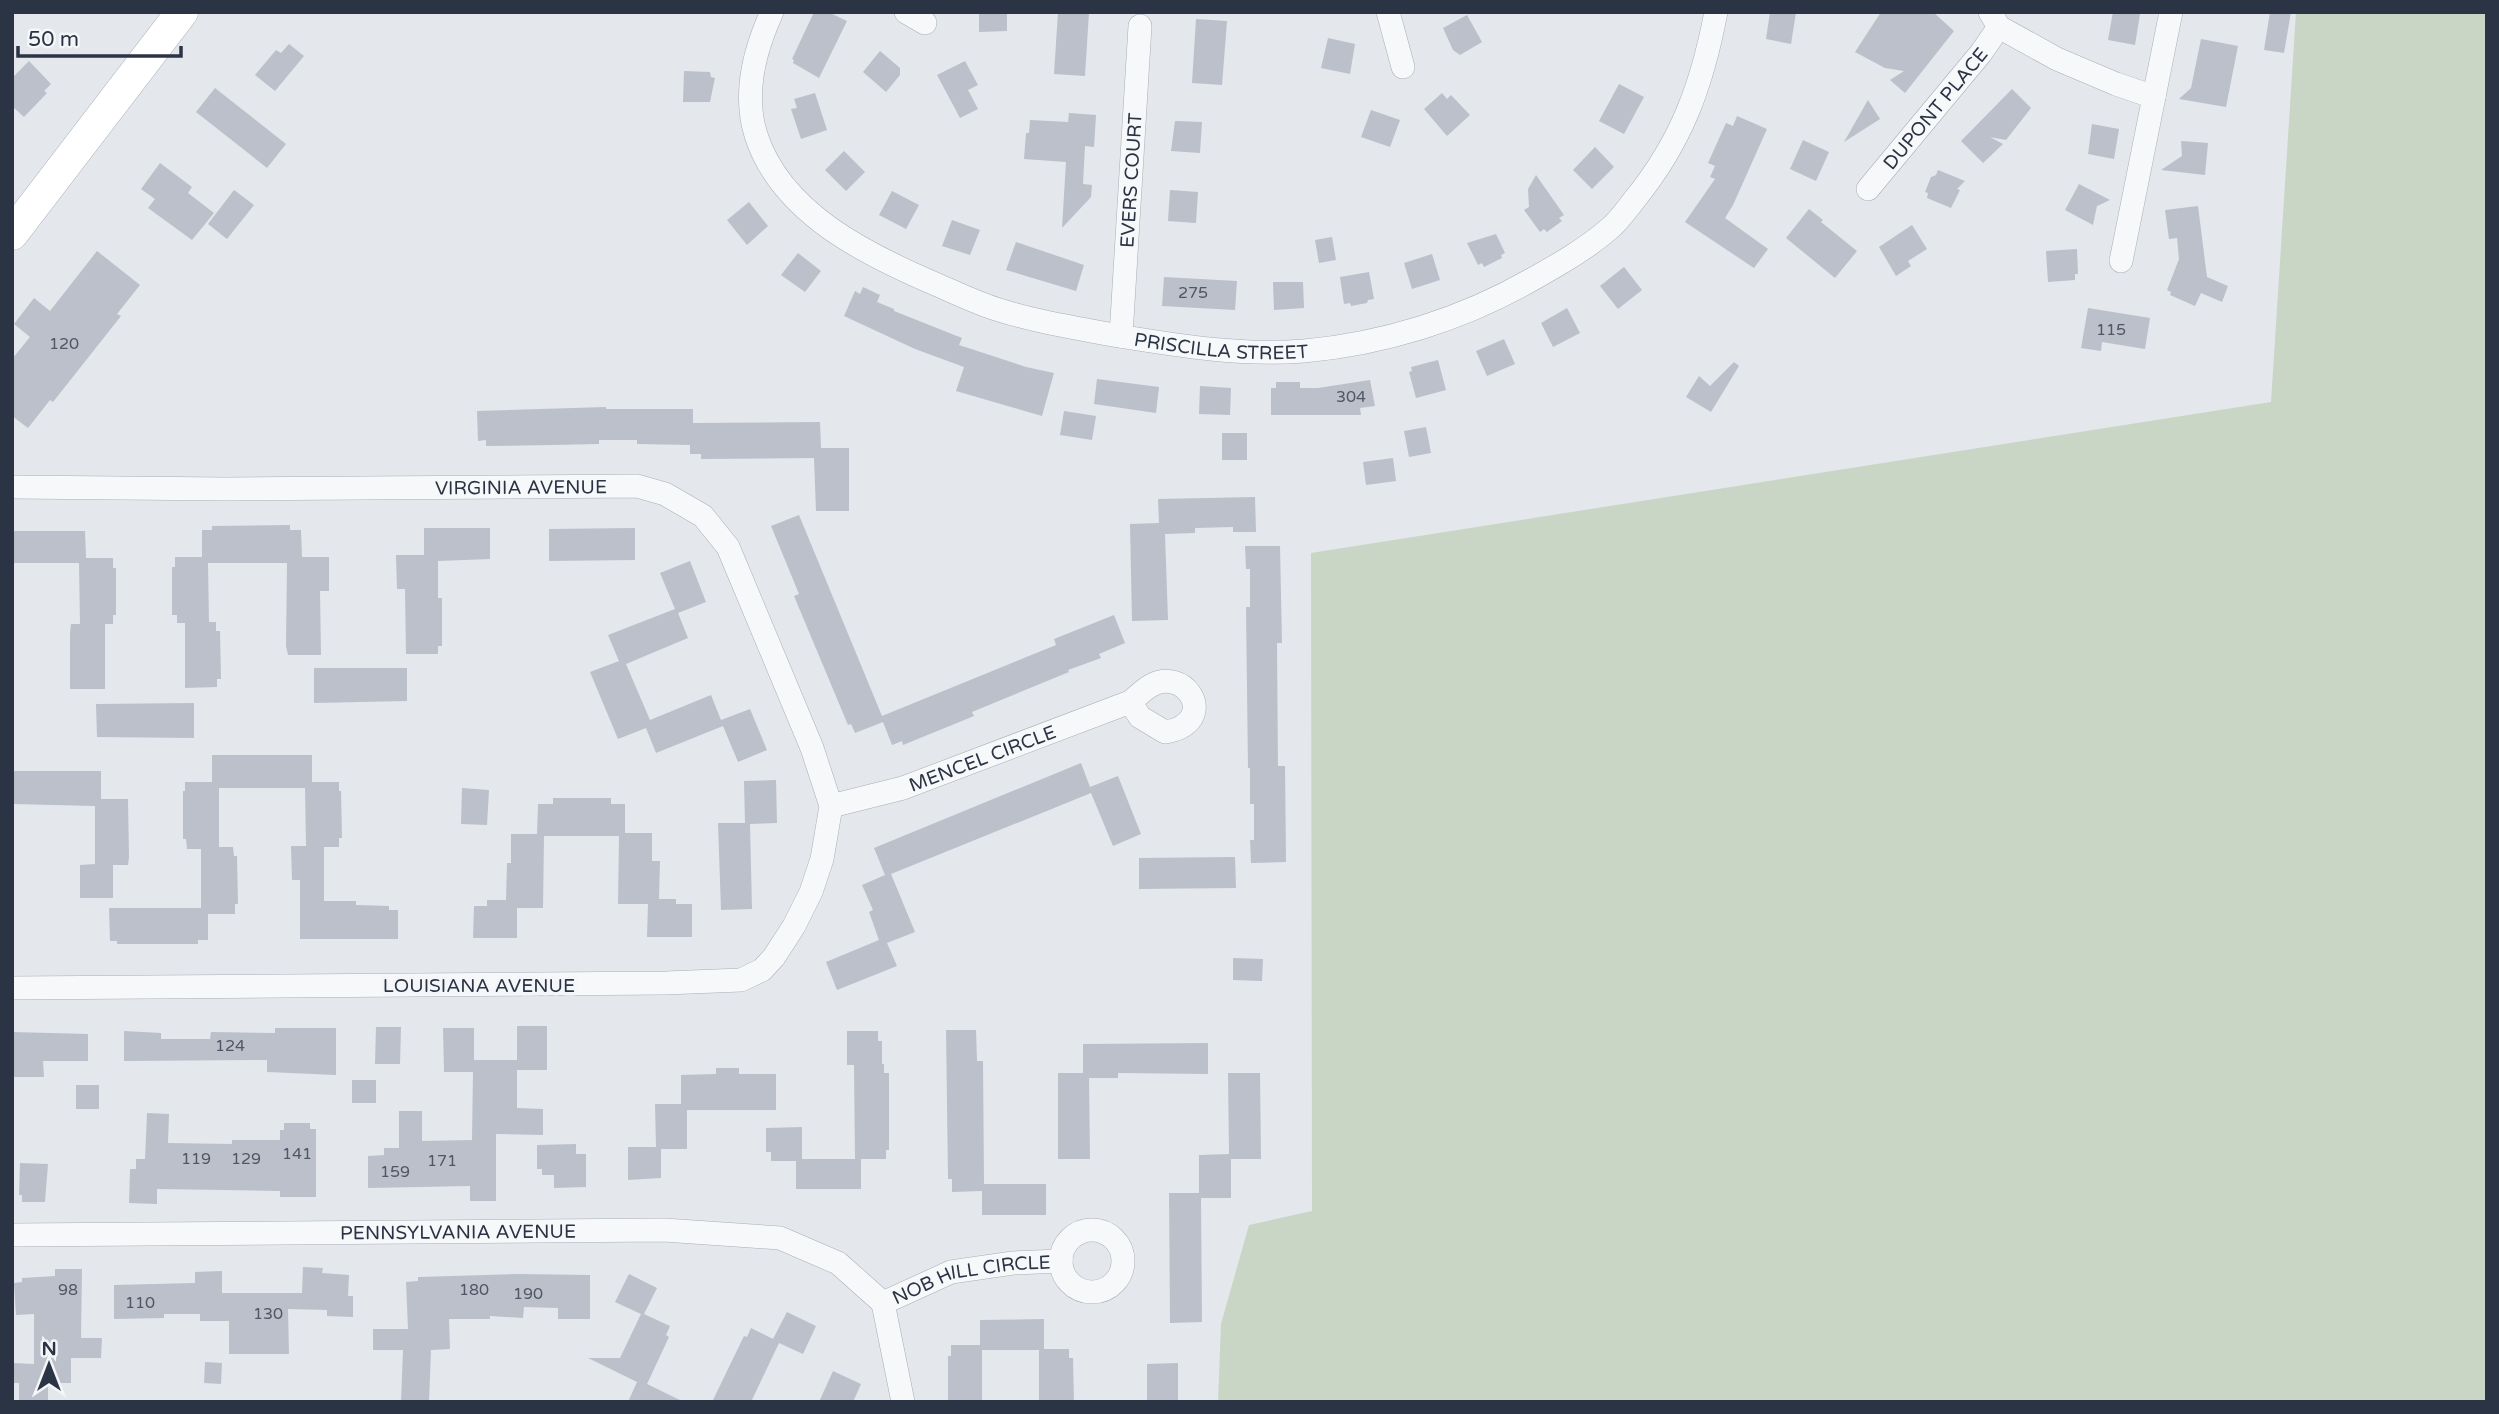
<svg xmlns="http://www.w3.org/2000/svg" width="2499" height="1414" font-family="'Varela Round',sans-serif">
<rect width="100%" height="100%" fill="#e4e7ec"/>
<!-- green -->
<polygon fill="#c9d6c5" points="2296,12 2487,12 2487,1402 1218,1402 1221,1324 1249,1225 1312,1211 1311,553 2271,402"/>
<!-- building -->
<g fill="#bbc0ca">
<polygon points="814,12 828,12 847,21 819,78 793,63 794,60 792,59"/>
<polygon points="979,12 1007,12 1007,31 979,32"/>
<polygon points="1058,12 1089,12 1085,76 1054,74"/>
<polygon points="1770,12 1796,12 1791,44 1766,39"/>
<polygon points="1881,12 1933,12 1954,31 1905,93 1890,80 1904,71 1885,68 1855,52"/>
<polygon points="2113,12 2140,14 2135,45 2108,40"/>
<polygon points="2270,12 2291,12 2284,53 2264,50"/>
<polygon points="1467,15 1482,42 1460,55 1453,50 1443,28"/>
<polygon points="1196,19 1227,21 1222,85 1192,83"/>
<polygon points="1328,38 1355,44 1350,74 1321,68"/>
<polygon points="2201,39 2238,46 2226,107 2179,99 2191,88"/>
<polygon points="289,44 304,56 275,91 255,75 276,50 281,53"/>
<polygon points="880,51 900,68 900,75 886,92 863,72"/>
<polygon points="29,61 51,84 44,91 47,93 24,117 12,106 12,78"/>
<polygon points="965,61 978,85 968,90 978,109 960,118 937,75"/>
<polygon points="684,71 710,72 711,77 715,78 710,102 683,102"/>
<polygon points="1619,84 1644,97 1624,134 1599,121"/>
<polygon points="215,88 286,144 267,168 196,112"/>
<polygon points="2012,89 2031,108 2006,140 1990,137 2003,144 1983,163 1961,141"/>
<polygon points="815,93 827,130 801,139 791,109 797,108 794,99"/>
<polygon points="1442,93 1447,99 1451,95 1470,115 1447,136 1424,109"/>
<polygon points="1868,100 1880,119 1844,142"/>
<polygon points="1371,110 1400,120 1390,147 1361,137"/>
<polygon points="1069,113 1096,115 1094,147 1085,146 1083,184 1092,185 1091,197 1062,228 1066,162 1024,159 1026,133 1029,133 1030,120 1068,122"/>
<polygon points="1737,116 1767,129 1733,205 1725,218 1768,249 1754,268 1685,222 1715,179 1710,177 1715,166 1708,163 1726,123 1733,126"/>
<polygon points="1175,121 1202,122 1200,153 1171,151"/>
<polygon points="2092,124 2119,129 2114,159 2088,154"/>
<polygon points="1803,140 1829,152 1816,181 1790,169"/>
<polygon points="2181,141 2208,143 2205,175 2161,170 2182,156"/>
<polygon points="1595,147 1614,167 1592,189 1573,170"/>
<polygon points="844,151 865,172 846,191 825,170"/>
<polygon points="160,163 192,187 188,193 214,213 192,240 148,208 155,199 141,189"/>
<polygon points="1938,170 1965,181 1957,189 1960,190 1951,208 1927,198 1928,193 1925,192 1931,177 1936,175"/>
<polygon points="1536,175 1564,215 1559,218 1562,221 1547,232 1544,229 1540,232 1524,210 1529,207 1528,189"/>
<polygon points="2079,184 2110,200 2097,206 2093,225 2065,210"/>
<polygon points="234,190 254,205 227,239 208,224"/>
<polygon points="1170,190 1198,192 1196,223 1168,221"/>
<polygon points="892,191 919,205 906,229 879,215"/>
<polygon points="749,202 768,226 747,245 727,220"/>
<polygon points="2198,206 2207,277 2228,286 2222,302 2201,293 2195,306 2170,295 2171,292 2167,290 2179,259 2177,238 2169,239 2165,210"/>
<polygon points="1809,209 1823,220 1821,222 1857,251 1835,278 1786,238"/>
<polygon points="952,220 980,230 970,255 942,246"/>
<polygon points="1912,225 1927,249 1908,261 1911,266 1896,276 1879,247"/>
<polygon points="1496,234 1505,253 1501,255 1502,258 1484,267 1482,263 1478,265 1467,243"/>
<polygon points="1332,237 1336,260 1319,263 1315,240"/>
<polygon points="1016,242 1084,265 1076,291 1006,270"/>
<polygon points="2077,249 2078,274 2075,274 2075,280 2048,282 2046,251"/>
<polygon points="97,251 140,285 117,314 121,316 53,402 50,400 28,428 12,416 12,359 30,337 14,324 34,298 50,311"/>
<polygon points="798,253 821,271 805,292 781,275"/>
<polygon points="1432,254 1440,280 1412,289 1404,263"/>
<polygon points="1624,267 1642,290 1618,309 1600,286"/>
<polygon points="1369,272 1374,299 1368,300 1367,303 1351,306 1350,303 1344,304 1340,277"/>
<polygon points="1164,277 1237,281 1235,310 1162,306"/>
<polygon points="1273,282 1303,282 1304,308 1274,310"/>
<polygon points="863,287 880,295 877,302 894,309 894,311 962,338 959,345 1026,367 1054,373 1042,416 956,391 964,367 915,349 844,316 855,291 860,294"/>
<polygon points="1567,308 1580,333 1553,347 1541,323"/>
<polygon points="2088,308 2150,318 2145,349 2102,342 2101,351 2081,348"/>
<polygon points="1504,339 1515,364 1487,376 1476,351"/>
<polygon points="1438,360 1446,390 1416,398 1409,372 1412,371 1411,367"/>
<polygon points="1734,362 1739,366 1711,412 1686,397 1699,376 1710,386"/>
<polygon points="1097,379 1159,387 1156,413 1094,404"/>
<polygon points="1370,380 1375,406 1360,408 1361,415 1271,415 1271,388 1276,388 1276,382 1300,382 1300,388 1318,388"/>
<polygon points="1200,386 1231,388 1230,415 1199,414"/>
<polygon points="606,407 606,409 693,409 693,423 820,422 821,448 849,448 849,511 816,511 814,458 701,459 701,454 690,454 690,445 637,444 637,440 599,440 599,444 553,445 486,446 486,440 478,441 477,411"/>
<polygon points="1064,411 1096,416 1092,440 1060,435"/>
<polygon points="1426,427 1431,453 1409,457 1404,431"/>
<rect x="1222" y="433" width="25" height="27"/>
<polygon points="1393,458 1396,481 1366,485 1363,462"/>
<polygon points="1255,497 1256,532 1233,532 1233,527 1195,528 1195,533 1165,534 1168,620 1132,621 1130,524 1159,523 1158,499"/>
<polygon points="799,515 882,716 1056,645 1054,639 1114,615 1125,643 1099,654 1101,658 1068,670 1069,672 972,712 974,716 903,745 902,741 892,745 883,722 855,733 851,724 848,725 794,596 799,594 771,526"/>
<polygon points="290,525 290,530 301,530 302,557 329,557 329,591 320,591 321,655 288,655 286,646 287,563 208,563 209,622 216,622 216,631 220,631 221,679 217,679 217,687 185,688 185,623 177,623 177,615 172,615 172,567 175,567 175,557 202,557 202,530 212,530 212,526"/>
<polygon points="424,528 490,528 490,559 438,561 438,598 442,598 442,646 438,646 438,654 406,654 405,589 397,589 396,555 424,555"/>
<polygon points="635,528 635,560 549,561 549,529"/>
<polygon points="12,531 85,531 86,558 113,558 113,568 116,568 116,615 113,615 113,624 105,624 105,689 70,689 70,633 71,624 80,624 79,563 12,563"/>
<polygon points="1245,546 1280,546 1282,643 1277,643 1278,766 1285,766 1286,862 1251,863 1250,840 1254,840 1254,804 1250,804 1250,768 1248,768 1246,607 1250,607 1250,569 1246,569"/>
<polygon points="690,561 706,602 678,613 688,638 626,664 650,720 711,695 721,720 750,709 767,750 738,762 723,726 656,753 646,728 618,739 590,672 619,661 608,635 675,609 660,573"/>
<polygon points="314,668 407,668 407,701 314,703"/>
<polygon points="194,703 194,738 97,737 96,704"/>
<polygon points="212,755 312,755 312,782 339,782 339,791 341,791 342,838 339,838 339,847 324,847 324,901 356,901 356,905 389,906 389,910 398,910 398,939 300,939 300,880 292,880 291,846 306,846 305,788 219,788 219,847 233,847 234,856 237,856 238,904 235,904 235,914 208,914 208,940 198,940 198,944 117,944 117,941 110,941 109,908 201,908 201,849 187,849 186,839 183,839 183,791 185,791 185,782 212,782"/>
<polygon points="1081,763 1090,787 1118,776 1141,834 1113,846 1091,793 891,874 915,932 887,943 897,966 837,990 826,962 879,940 869,912 873,910 862,885 885,875 874,848"/>
<polygon points="12,771 101,771 101,799 128,799 129,857 128,865 113,865 113,898 80,898 80,865 95,864 95,806 12,804"/>
<polygon points="776,780 777,823 750,824 752,909 721,910 718,823 745,823 744,781"/>
<polygon points="462,788 489,790 487,825 461,824"/>
<polygon points="553,798 611,798 611,804 625,804 625,833 652,833 652,861 660,861 659,899 676,899 676,904 692,904 692,937 647,937 648,904 618,904 619,836 544,836 543,908 517,908 517,938 473,938 474,906 487,906 487,900 506,900 507,863 511,863 511,834 537,834 538,804 553,804"/>
<polygon points="1235,857 1236,888 1139,889 1139,858"/>
<polygon points="1233,958 1263,959 1262,981 1233,980"/>
<polygon points="517,1026 547,1026 547,1070 517,1070 517,1108 543,1109 543,1135 496,1134 496,1201 470,1201 470,1186 368,1188 368,1156 384,1155 384,1148 399,1148 399,1111 422,1111 422,1141 472,1140 473,1072 444,1072 443,1028 474,1028 474,1060 517,1060"/>
<polygon points="376,1027 401,1027 400,1064 375,1064"/>
<polygon points="275,1028 336,1028 336,1075 267,1072 267,1060 124,1061 124,1031 161,1033 161,1039 210,1039 211,1032 275,1033"/>
<polygon points="946,1030 976,1030 977,1061 983,1061 984,1184 1046,1184 1046,1215 982,1215 982,1191 952,1192 952,1179 948,1179"/>
<polygon points="847,1031 878,1031 878,1041 882,1041 882,1064 884,1064 884,1073 889,1073 889,1150 886,1150 886,1159 861,1159 861,1189 796,1189 796,1161 771,1161 771,1152 766,1152 766,1128 802,1127 802,1159 855,1159 854,1065 847,1065"/>
<polygon points="12,1032 88,1034 88,1061 43,1061 44,1077 12,1077"/>
<polygon points="1208,1043 1208,1074 1118,1073 1118,1078 1089,1078 1090,1159 1058,1159 1058,1073 1083,1073 1083,1044"/>
<polygon points="716,1068 739,1068 739,1074 776,1074 776,1110 687,1110 687,1149 661,1149 661,1178 628,1180 628,1147 656,1147 655,1104 681,1104 681,1075 716,1074"/>
<polygon points="1228,1073 1260,1073 1261,1159 1231,1159 1231,1198 1201,1198 1202,1322 1170,1323 1169,1193 1199,1193 1199,1155 1229,1154"/>
<rect x="352" y="1080" width="24" height="23"/>
<rect x="76" y="1085" width="23" height="24"/>
<polygon points="147,1113 169,1114 168,1143 232,1144 232,1140 280,1140 280,1130 284,1130 284,1123 310,1123 310,1129 316,1129 316,1197 280,1197 280,1191 157,1189 157,1204 129,1203 130,1169 136,1169 136,1159 145,1159"/>
<polygon points="576,1144 576,1154 586,1154 586,1187 554,1188 554,1175 542,1175 542,1169 537,1169 537,1145"/>
<polygon points="20,1163 48,1164 45,1202 22,1202 22,1195 19,1195"/>
<polygon points="303,1267 323,1268 322,1273 349,1275 348,1296 353,1296 353,1317 327,1316 327,1310 288,1309 289,1354 229,1354 229,1321 200,1321 200,1314 164,1314 164,1318 114,1319 114,1285 195,1283 195,1272 222,1271 222,1293 302,1293"/>
<polygon points="55,1269 82,1269 81,1338 102,1338 101,1358 71,1358 71,1383 48,1383 48,1402 19,1402 19,1383 12,1383 12,1363 34,1364 34,1314 16,1315 14,1283 22,1282 22,1278 55,1276"/>
<polygon points="519,1274 590,1275 590,1319 558,1319 558,1308 524,1307 523,1318 490,1316 490,1319 449,1319 450,1349 431,1350 429,1402 401,1402 403,1350 373,1350 373,1329 408,1329 406,1282 418,1281 418,1277"/>
<polygon points="629,1274 657,1288 644,1314 670,1326 666,1335 669,1337 647,1384 684,1402 628,1402 637,1382 588,1358 620,1358 641,1314 615,1302"/>
<polygon points="787,1312 816,1326 803,1354 779,1343 751,1402 712,1402 744,1336 747,1337 751,1328 773,1339"/>
<polygon points="1044,1319 1044,1349 1069,1349 1069,1358 1073,1358 1074,1402 1039,1402 1039,1350 982,1350 982,1402 948,1400 948,1356 951,1356 951,1345 980,1345 980,1320"/>
<polygon points="205,1362 222,1363 221,1384 204,1383"/>
<polygon points="1178,1363 1178,1402 1147,1402 1147,1364"/>
<polygon points="833,1371 861,1384 853,1402 819,1402"/>
</g>
<g fill="none" stroke-linecap="round" stroke-linejoin="round">
<defs>
<g id="street">
<path id="s1" d="M772 12C755 49 743 94 756 135 781 214 869 256 940 286 958 294 977 303 996 309 1036 322 1077 328 1119 336 1180 346 1242 356 1304 351 1383 344 1463 319 1531 280 1558 265 1586 249 1609 229 1619 221 1627 209 1635 199 1682 141 1702 85 1716 12"/>
<polyline points="906,12 925,23"/>
<polyline points="1388,12 1403,67"/>
<polyline points="1990,12 1999,27 2057,59 2116,84 2154,97"/>
<path id="s2" d="M1868 189 1981 53 1999 27"/>
<polyline points="2121,261 2171,12"/>
<path id="s3" d="M1121 336 1140 26"/>
<path id="s4" d="M12 487 227 489 637 486 665 494 703 516 728 547 812 748 831 806 822 859 811 892 794 926 774 957 762 970 741 980 666 983 12 988"/>
<path id="s5" d="M831 806 903 788 1130 702C1137 697 1144 689 1152 685 1183 669 1212 710 1181 727 1177 730 1170 731 1165 732L1140 717 1130 702"/>
<circle cx="1092" cy="1261" r="31"/>
<path id="s6" d="M12 1235 664 1230 780 1238 838 1263 883 1303"/>
<path id="s7" d="M883 1303 951 1272 1013 1263 1061 1261"/>
<polyline points="883,1303 903,1402"/>
</g>
<polyline id="secondary" points="12,234 182,12"/>
</defs>
<!-- street casing -->
<use href="#street" stroke="#a9aeb7" stroke-width="24"/>
<!-- secondary casing -->
<use href="#secondary" stroke="#a9aeb7" stroke-width="33"/>
<!-- street -->
<use href="#street" stroke="#f7f8fa" stroke-width="23"/>
<!-- secondary -->
<use href="#secondary" stroke="#fff" stroke-width="32"/>
</g>
<g text-anchor="middle" stroke-width="7" stroke-linejoin="round" paint-order="stroke">
<!-- number labels -->
<g font-size="16" fill="#4f5766">
<text x="1193" y="298">275</text>
<text x="2111" y="335">115</text>
<text x="64" y="349">120</text>
<text x="1351" y="402">304</text>
<text x="230" y="1051">124</text>
<text x="297" y="1159">141</text>
<text x="196" y="1164">119</text>
<text x="246" y="1164">129</text>
<text x="442" y="1166">171</text>
<text x="395" y="1177">159</text>
<text x="68" y="1295">98</text>
<text x="474" y="1295">180</text>
<text x="528" y="1299">190</text>
<text x="140" y="1308">110</text>
<text x="268" y="1319">130</text>
</g>
<!-- street labels -->
<g font-size="19" fill="#2b3445" stroke="#f4f6f9">
<text dy="7" stroke="none"><textPath href="#s2" startOffset="105">DUPONT PLACE</textPath></text>
<text dy="7" stroke="none"><textPath href="#s3" startOffset="156">EVERS COURT</textPath></text>
<text dy="7" stroke="none"><textPath href="#s1" startOffset="662">PRISCILLA STREET</textPath></text>
<text dy="7" stroke="none"><textPath href="#s4" startOffset="509">VIRGINIA AVENUE</textPath></text>
<text dy="7" stroke="none"><textPath href="#s5" startOffset="159">MENCEL CIRCLE</textPath></text>
<text x="479" y="992">LOUISIANA AVENUE</text>
<text dy="7" stroke="none"><textPath href="#s6" startOffset="446">PENNSYLVANIA AVENUE</textPath></text>
<text dy="7" stroke="none"><textPath href="#s7" startOffset="93">NOB HILL CIRCLE</textPath></text>
</g>
</g>
<!-- border -->
<rect width="2499" height="1414" fill="none" stroke="#2b3445" stroke-width="28"/>
<!-- north arrow -->
<g transform="translate(49 1365)" stroke="#f4f6f9" stroke-width="5" paint-order="stroke">
<path d="M0-5L12 26L0 18L-12 26Z" fill="#2b3445"/>
<text y="-10" font-size="19" font-weight="bold" text-anchor="middle" fill="#2b3445">N</text>
</g>
<!-- scale -->
<path d="M18 46v10h163v-10" fill="none" stroke="#2b3445" stroke-width="3.5"/>
<text x="28" y="46" font-size="21" fill="#2b3445" stroke="#f4f6f9" stroke-width="5" paint-order="stroke">50 m</text>
</svg>
